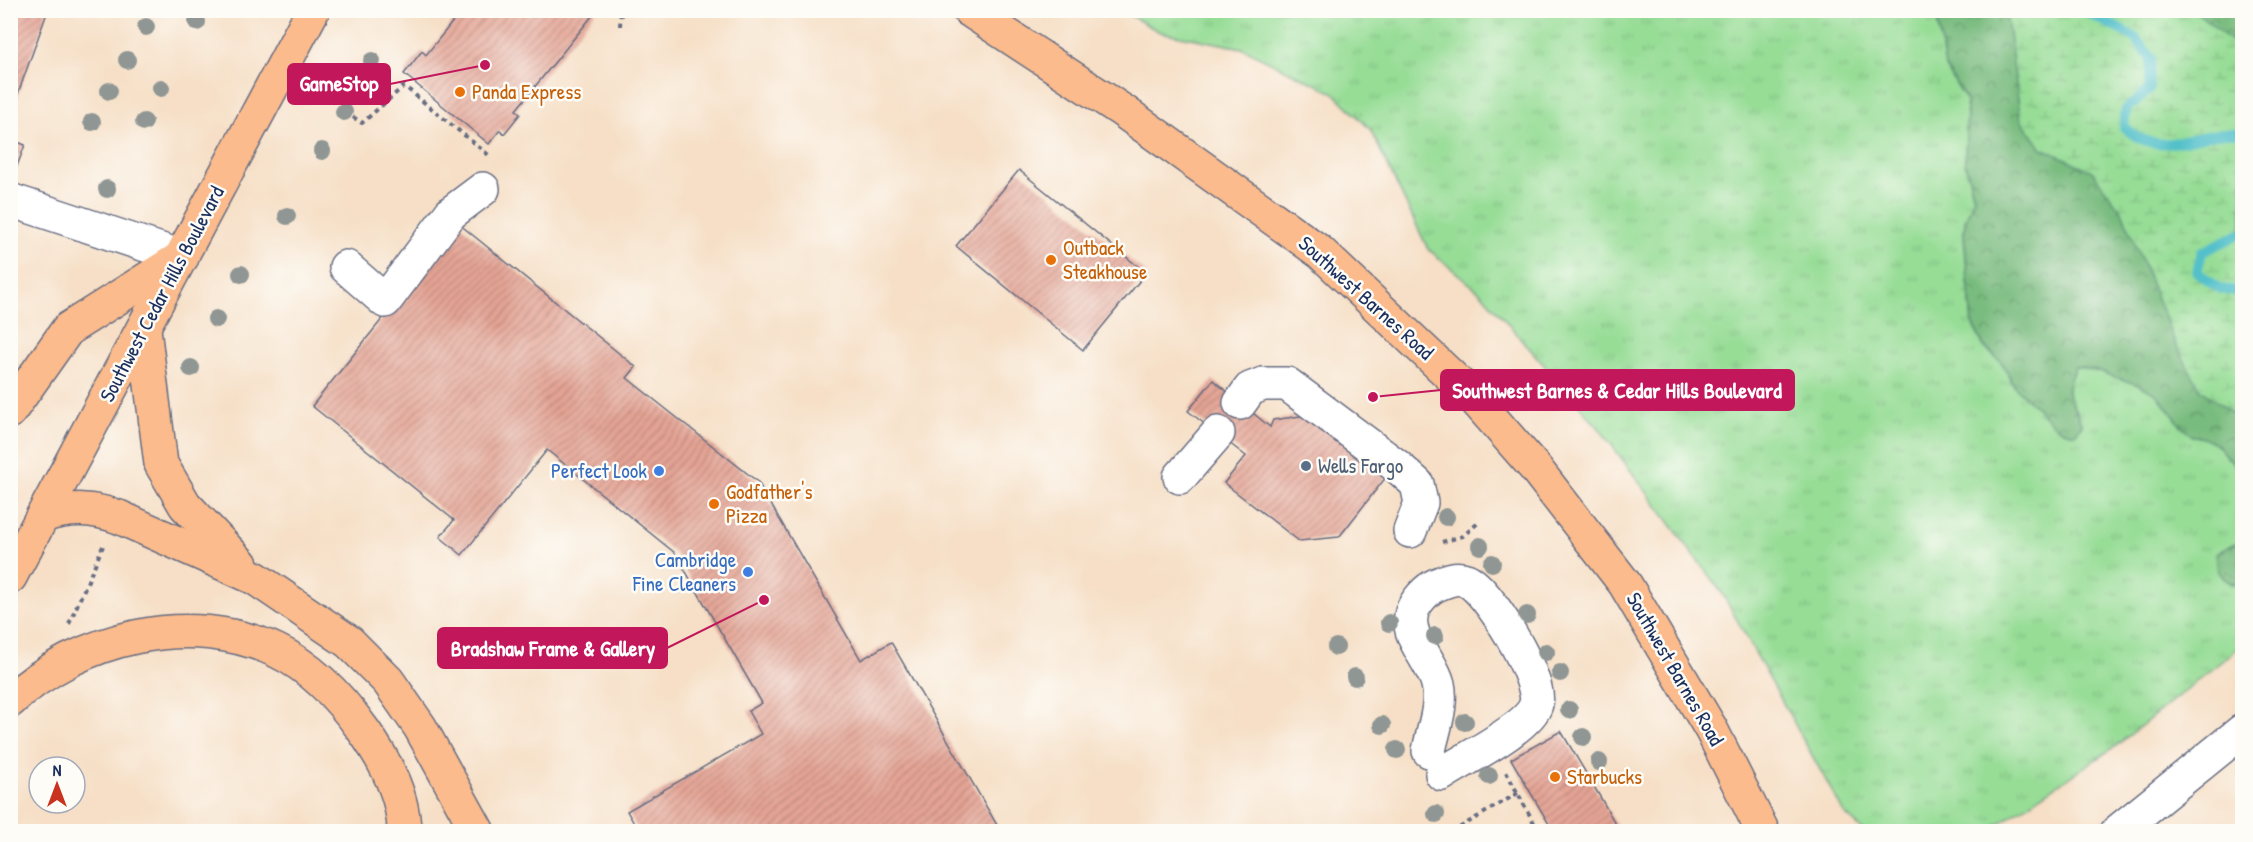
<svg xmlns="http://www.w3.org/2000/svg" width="2253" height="842" font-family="'Patrick Hand',sans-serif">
<defs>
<pattern id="grass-tufts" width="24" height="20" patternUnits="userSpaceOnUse" patternTransform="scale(1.5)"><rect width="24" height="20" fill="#97dd96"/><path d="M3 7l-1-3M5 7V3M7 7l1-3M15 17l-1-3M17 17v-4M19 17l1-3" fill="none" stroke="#82be84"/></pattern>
<pattern id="forest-crowns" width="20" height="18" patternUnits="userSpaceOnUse" patternTransform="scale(1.5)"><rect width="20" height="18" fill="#79bc7f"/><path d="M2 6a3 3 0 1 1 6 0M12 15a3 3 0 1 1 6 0" fill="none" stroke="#62996b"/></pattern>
<pattern id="wetland-marsh" width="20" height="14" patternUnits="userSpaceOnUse" patternTransform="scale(1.5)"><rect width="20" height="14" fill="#97dd96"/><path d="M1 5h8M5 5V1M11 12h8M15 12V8" fill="none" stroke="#82be84"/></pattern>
<pattern id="building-hatch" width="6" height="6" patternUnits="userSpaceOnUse" patternTransform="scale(1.5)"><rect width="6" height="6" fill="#e5a494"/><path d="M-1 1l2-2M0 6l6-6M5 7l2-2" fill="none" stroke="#b9867c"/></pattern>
</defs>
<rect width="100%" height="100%" fill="#fdfcf7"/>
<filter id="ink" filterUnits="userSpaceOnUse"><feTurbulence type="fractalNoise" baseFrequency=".0167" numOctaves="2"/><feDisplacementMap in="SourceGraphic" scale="12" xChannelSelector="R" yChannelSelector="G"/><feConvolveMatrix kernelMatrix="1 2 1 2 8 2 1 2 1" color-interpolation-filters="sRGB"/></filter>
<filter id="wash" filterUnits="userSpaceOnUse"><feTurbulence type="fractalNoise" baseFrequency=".008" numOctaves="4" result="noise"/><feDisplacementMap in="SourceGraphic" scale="24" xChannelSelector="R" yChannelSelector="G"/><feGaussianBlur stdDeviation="1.35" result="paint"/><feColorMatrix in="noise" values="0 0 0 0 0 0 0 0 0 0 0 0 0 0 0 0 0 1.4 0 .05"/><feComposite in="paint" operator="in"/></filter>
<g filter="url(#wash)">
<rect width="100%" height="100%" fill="#f6dfc6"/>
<!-- grass -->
<path fill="url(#grass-tufts)" stroke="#59867a" stroke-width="1.5" d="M1308 10 1329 14 1339 10 1936 11 1943 55 1958 88 1965 98 1967 110 1965 162 1974 198 1965 221 1964 235 1972 323 1984 347 2002 363 2015 387 2063 431 2078 413C2064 397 2066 386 2075 367 2088 367 2147 386 2157 395 2170 407 2176 424 2191 434 2199 438 2211 438 2217 445 2225 454 2231 464 2242 471V540L2217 553 2231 584 2242 585V645L2116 746 1988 831H1864L1844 813 1722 593 1599 428 1482 294 1428 249 1370 129 1334 93 1242 48 1160 32 1122 11Z"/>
<!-- forest -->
<g fill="url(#forest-crowns)" stroke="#4a766e" stroke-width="1.5">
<path d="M1936 11H2006L2021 120 2042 148 2092 171 2123 213 2175 343 2200 389 2242 420V471C2231 464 2225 454 2217 445 2211 438 2199 438 2191 434 2176 424 2170 407 2157 395 2147 386 2088 367 2075 367 2060 398 2072 398 2082 425L2075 434 2063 431 2052 423 2015 387 2002 363 1984 346 1972 323 1964 235 1965 221 1974 198 1965 162 1967 110 1965 98 1945 67Z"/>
<polygon points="2195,11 2242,11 2242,50"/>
<path d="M2242 540V585C2223 584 2215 572 2217 553Z"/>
</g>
<!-- wetland -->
<polygon fill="url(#wetland-marsh)" stroke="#59867a" stroke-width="1.5" points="2006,11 2195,11 2242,50 2242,420 2200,389 2175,343 2123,213 2092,171 2042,148 2021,120"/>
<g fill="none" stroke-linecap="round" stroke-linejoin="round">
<!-- stream -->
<g stroke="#52c0ca" stroke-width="10">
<path d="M2083 10 2134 37 2151 58 2149 90 2126 109 2124 127C2162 164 2201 126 2242 134"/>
<polyline points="2242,233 2202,252 2197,272 2220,289 2242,292"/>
</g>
</g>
<g id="blocks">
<!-- building -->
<g fill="url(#building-hatch)">
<polygon points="10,10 48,10 11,113 10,113"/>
<polygon points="462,10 597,10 516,110 520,114 504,134 500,130 489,144 404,74 422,51 426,55"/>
<polygon points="10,139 25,145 11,182 10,182"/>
<polygon points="1019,170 1146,273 1083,350 956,246"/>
<polygon points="459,224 636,367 627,378 758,482 861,660 891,642 1001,832 639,832 627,811 761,734 748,711 762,703 675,553 547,450 462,555 440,537 454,520 312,406"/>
<polygon points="1213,380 1270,427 1273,420 1308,415 1387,476 1339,537 1299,541 1224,483 1246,456 1188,411"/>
<polygon points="1561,731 1599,795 1620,832 1553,832 1549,824 1511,759"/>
</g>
</g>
</g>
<g filter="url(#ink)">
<use href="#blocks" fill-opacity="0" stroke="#686d82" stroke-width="1.5"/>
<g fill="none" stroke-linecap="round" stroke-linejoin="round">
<defs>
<g id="minor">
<polyline points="10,200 182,257"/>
<polyline points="346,267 385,301 451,213 483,189"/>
<polyline points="1240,403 1250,389 1263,384 1287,384 1398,467 1417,484 1421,503 1410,531"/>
<polyline points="1180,477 1218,433"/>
<path d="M1429 751C1433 730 1443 706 1438 684 1433 662 1404 636 1412 612 1415 602 1427 589 1436 585 1445 581 1456 576 1466 580 1488 588 1543 681 1536 704 1530 727 1463 760 1442 774"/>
<polyline points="2117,832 2242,731"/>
</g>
<g id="major">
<polyline points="969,10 1123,111 1320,252 1473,397 1536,469 1625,584 1711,729 1763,832"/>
<polyline points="10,577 313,10"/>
</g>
<g id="highway">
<polyline points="144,329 161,464 185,505 241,564"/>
<polyline points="10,411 68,329 182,257"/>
<path d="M45 515C72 507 92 508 119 517L255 578 349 642 388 681 420 727 478 832"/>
<path d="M10 701C79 637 190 610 277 651 313 668 342 700 364 731 384 759 404 796 404 832"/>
</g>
</defs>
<!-- minor casing -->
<use href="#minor" stroke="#686d82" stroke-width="36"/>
<!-- major casing -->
<use href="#major" stroke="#686d82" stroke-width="36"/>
<!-- highway casing -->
<use href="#highway" stroke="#686d82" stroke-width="36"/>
<!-- path -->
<g stroke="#686d82" stroke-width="4" stroke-dasharray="4.5 4.5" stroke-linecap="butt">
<polyline points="620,26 621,10"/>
<polyline points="353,117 362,123 404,86 491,157"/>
<polyline points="1442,542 1463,536 1479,522"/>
<polyline points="69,624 103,546"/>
<polyline points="1506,772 1539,832"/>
<polyline points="1452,832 1518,793"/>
</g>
<!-- minor -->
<use href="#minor" stroke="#fff" stroke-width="33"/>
<!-- major -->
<use href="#major" stroke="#fbbb8c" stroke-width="33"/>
<!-- highway -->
<use href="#highway" stroke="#fbbb8c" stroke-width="33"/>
</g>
<!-- trees -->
<g fill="#8f9694">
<circle cx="197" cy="22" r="9"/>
<circle cx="146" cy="27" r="9"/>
<circle cx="127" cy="60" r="9"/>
<circle cx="372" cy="61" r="9"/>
<circle cx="161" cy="88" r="9"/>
<circle cx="109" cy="91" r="9"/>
<circle cx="344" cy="112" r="9"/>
<circle cx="92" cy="122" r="9"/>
<circle cx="144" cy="122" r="9"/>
<circle cx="322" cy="151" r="9"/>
<circle cx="107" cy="189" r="9"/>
<circle cx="287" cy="216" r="9"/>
<circle cx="241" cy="274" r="9"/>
<circle cx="216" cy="319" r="9"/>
<circle cx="191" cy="368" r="9"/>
<circle cx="1446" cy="517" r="9"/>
<circle cx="1480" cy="546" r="9"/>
<circle cx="1492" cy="563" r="9"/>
<circle cx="1527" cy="615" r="9"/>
<circle cx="1389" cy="623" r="9"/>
<circle cx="1435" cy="636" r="9"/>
<circle cx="1336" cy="647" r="9"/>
<circle cx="1546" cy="652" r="9"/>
<circle cx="1560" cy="673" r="9"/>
<circle cx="1355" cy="677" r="9"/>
<circle cx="1569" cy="710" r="9"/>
<circle cx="1465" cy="722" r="9"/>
<circle cx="1382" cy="725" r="9"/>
<circle cx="1583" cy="737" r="9"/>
<circle cx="1397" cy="750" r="9"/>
<circle cx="1599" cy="762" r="9"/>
<circle cx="1489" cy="776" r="9"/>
<circle cx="1436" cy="814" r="9"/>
</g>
</g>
<!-- markers -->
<g fill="#e8710a" stroke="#fdfcf7" stroke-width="2">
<circle cx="460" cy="92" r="6"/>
<circle cx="1051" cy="260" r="6"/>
<circle cx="714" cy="504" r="6"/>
<circle cx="1555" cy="777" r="6"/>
</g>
<circle fill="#5c6f8a" stroke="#fdfcf7" stroke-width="2" cx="1306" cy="466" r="6"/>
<g fill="#3f7fe0" stroke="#fdfcf7" stroke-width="2">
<circle cx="659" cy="471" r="6"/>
<circle cx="748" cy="572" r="6"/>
</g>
<g text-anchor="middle" stroke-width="5" stroke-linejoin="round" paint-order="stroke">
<!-- food labels -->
<g font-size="21" fill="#c56008" stroke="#fdfcf7" text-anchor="start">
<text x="472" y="99">Panda Express</text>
<text x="1063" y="255">Outback<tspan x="1063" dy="24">Steakhouse</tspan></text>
<text x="726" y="499">Godfather's<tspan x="726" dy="24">Pizza</tspan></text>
<text x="1567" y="784">Starbucks</text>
</g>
<!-- street labels -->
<g font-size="21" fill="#1b2f5e" stroke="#fdfcf7">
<text transform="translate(162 294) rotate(-62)" y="7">Southwest Cedar Hills Boulevard</text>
<text transform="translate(1366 298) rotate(42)" y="7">Southwest Barnes Road</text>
<text transform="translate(1675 669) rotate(60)" y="7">Southwest Barnes Road</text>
</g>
<!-- service labels -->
<g font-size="21" fill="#4e5e75" stroke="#fdfcf7" text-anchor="start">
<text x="1318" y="473">Wells Fargo</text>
</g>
<!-- shop labels -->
<g font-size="21" fill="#366cbe" stroke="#fdfcf7" text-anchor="end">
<text x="647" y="478">Perfect Look</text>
<text x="736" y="567">Cambridge<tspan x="736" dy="24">Fine Cleaners</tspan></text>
</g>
</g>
<!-- callouts -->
<path fill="none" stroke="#c2185b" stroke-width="2" d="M485 65L390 84M1373 397L1441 390M764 600L667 648"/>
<g fill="#c2185b" stroke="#fdfcf7" stroke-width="2">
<circle cx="485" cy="65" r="6"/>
<circle cx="1373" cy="397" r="6"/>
<circle cx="764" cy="600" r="6"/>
</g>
<g fill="#c2185b" stroke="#c2185b" stroke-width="2">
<rect x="288" y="64" width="102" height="40" rx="6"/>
<rect x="1441" y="370" width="353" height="40" rx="6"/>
<rect x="438" y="628" width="229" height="40" rx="6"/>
</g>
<g font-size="22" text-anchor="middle" font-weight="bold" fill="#fff">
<text x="339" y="91">GameStop</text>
<text x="1617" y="398">Southwest Barnes &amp; Cedar Hills Boulevard</text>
<text x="553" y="656">Bradshaw Frame &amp; Gallery</text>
</g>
<!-- margin -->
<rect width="2253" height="842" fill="none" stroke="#fdfcf7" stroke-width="36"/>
<!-- north arrow -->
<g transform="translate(57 785)"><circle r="28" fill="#fdfcf7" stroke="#a3aaba" stroke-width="1.5"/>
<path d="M0-4.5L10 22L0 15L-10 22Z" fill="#c8321e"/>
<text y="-9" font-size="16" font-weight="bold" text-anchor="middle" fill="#1b2f5e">N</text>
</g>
</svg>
